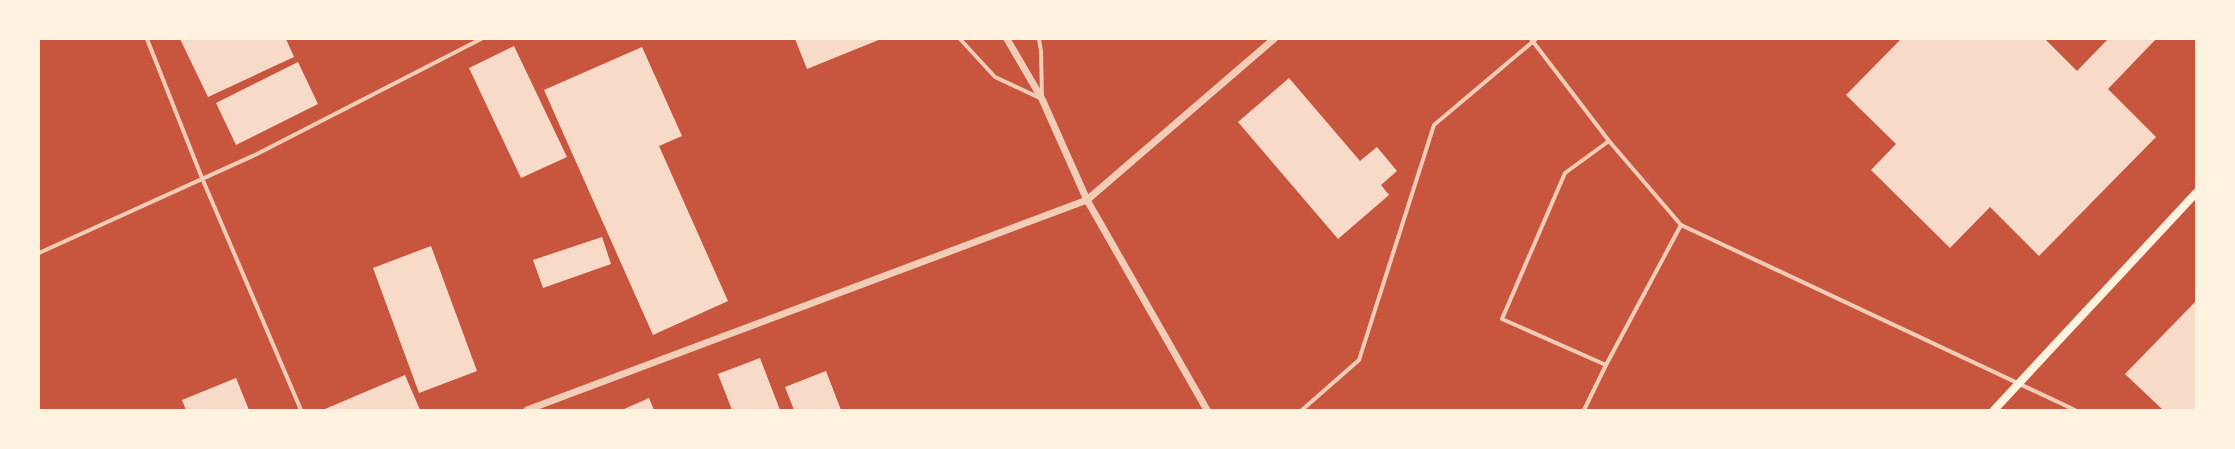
<svg xmlns="http://www.w3.org/2000/svg" width="2235" height="449" font-family="Arial,sans-serif">
<rect width="100%" height="100%" fill="#c8553d"/>
<!-- building -->
<g fill="#f7dbc8">
<polygon points="180,39 286,39 294,57 208,97"/>
<polygon points="795,39 881,39 807,69"/>
<polygon points="1901,39 2047,39 2046,40 2077,71 2108,39 2156,39 2108,89 2156,137 2039,256 1990,207 1950,248 1871,170 1896,144 1846,95"/>
<polygon points="514,46 567,157 521,178 469,68"/>
<polygon points="642,47 682,136 659,146 728,301 653,335 544,90"/>
<polygon points="298,62 318,104 236,145 216,103"/>
<polygon points="1289,78 1360,161 1377,147 1397,171 1381,185 1389,195 1338,239 1238,122"/>
<polygon points="602,237 611,264 543,288 533,260"/>
<polygon points="431,246 477,371 419,393 373,268"/>
<polygon points="2196,301 2196,410 2163,410 2125,374"/>
<polygon points="760,358 780,410 732,410 718,374"/>
<polygon points="826,371 841,410 794,410 785,387"/>
<polygon points="405,375 420,410 325,410 325,409"/>
<polygon points="236,378 249,410 186,410 182,400"/>
<polygon points="649,398 654,410 622,410"/>
</g>
<g fill="none" stroke-linecap="round" stroke-linejoin="round">
<!-- minor -->
<g stroke="#f1ccb7" stroke-width="4">
<polyline points="147,39 202,178 301,410"/>
<polyline points="960,39 995,77 1042,99 1041,51 1039,39"/>
<polyline points="1531,39 1609,141 1681,225 2075,410"/>
<polyline points="39,253 257,154 481,39"/>
<polyline points="1606,365 1502,319 1565,173 1609,141"/>
<polyline points="1302,410 1359,360 1434,125 1536,39"/>
<polyline points="1584,410 1606,365 1681,225"/>
</g>
<!-- tertiary -->
<g stroke="#f1ccb7" stroke-width="7">
<polyline points="1007,39 1042,99 1087,200 1207,410"/>
<polyline points="527,410 1087,200 1274,39"/>
</g>
<!-- secondary -->
<polyline stroke="#fff3e0" stroke-width="8" points="1994,410 2196,193"/>
</g>
<!-- border -->
<rect width="2235" height="449" fill="none" stroke="#fff3e0" stroke-width="80"/>
</svg>
